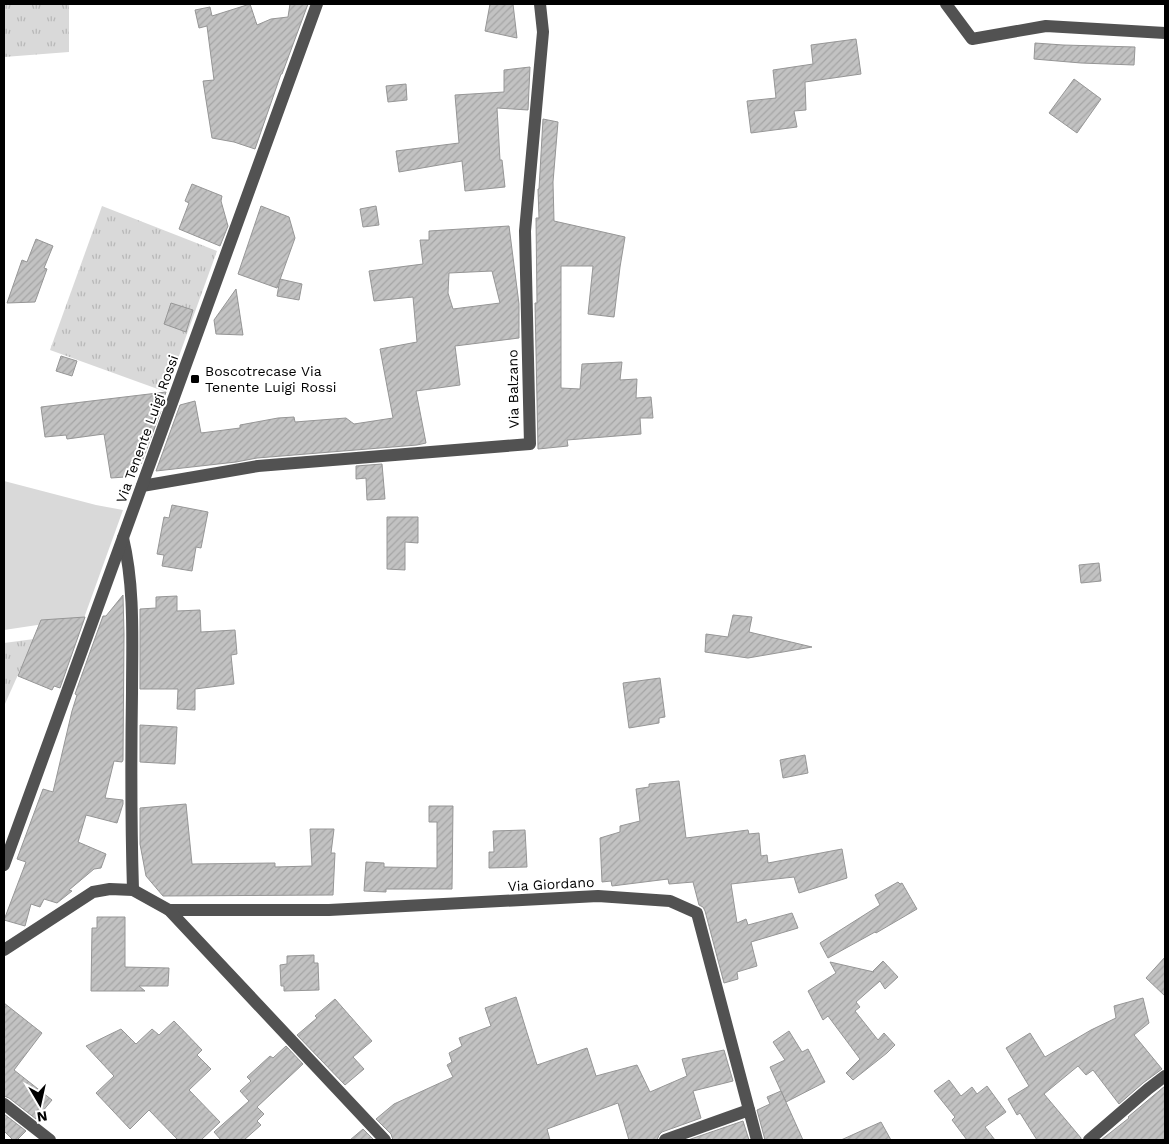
<svg xmlns="http://www.w3.org/2000/svg" width="1169" height="1144" font-family="'Work Sans',sans-serif">
<defs>
<pattern id="grass-tufts" width="24" height="20" patternUnits="userSpaceOnUse" patternTransform="scale(1.25)"><rect width="24" height="20" fill="#d9d9d9"/><path d="M3 7l-1-3M5 7V3M7 7l1-3M15 17l-1-3M17 17v-4M19 17l1-3" fill="none" stroke="#b8b8b8"/></pattern>
<pattern id="building-hatch" width="6" height="6" patternUnits="userSpaceOnUse" patternTransform="scale(1.25)"><rect width="6" height="6" fill="#c2c2c2"/><path d="M-1 1l2-2M0 6l6-6M5 7l2-2" fill="none" stroke="#a5a5a5"/></pattern>
</defs>
<rect width="100%" height="100%" fill="#fff"/>
<!-- grass -->
<g fill="url(#grass-tufts)">
<polygon points="4,4 69,4 69,52 4,57"/>
<polygon points="102,206 217,251 166,392 50,350"/>
<polygon points="34,639 4,706 4,643"/>
</g>
<!-- garden -->
<polygon fill="#d9d9d9" points="4,481 96,505 123,510 84,618 4,630"/>
<!-- building -->
<g fill="url(#building-hatch)" stroke="#969696" fill-rule="evenodd">
<polygon points="250,4 257,25 271,19 288,17 290,4 308,4 282,74 281,74 255,149 234,142 212,138 203,81 214,80 207,26 199,28 195,10 210,7 212,16"/>
<polygon points="490,4 513,4 517,38 485,31"/>
<polygon points="856,39 861,74 805,82 806,110 794,111 797,127 751,133 747,101 776,98 773,70 813,64 811,45"/>
<polygon points="1035,43 1063,45 1135,47 1134,65 1081,63 1034,59"/>
<polygon points="530,67 528,110 497,108 500,160 502,160 505,187 465,191 462,161 399,172 396,151 459,143 455,95 504,92 504,70"/>
<polygon points="1074,79 1101,99 1077,133 1049,113"/>
<polygon points="406,84 407,100 388,102 386,86"/>
<polygon points="543,119 558,122 553,182 554,221 625,237 620,267 614,317 588,314 593,266 561,266 561,388 580,389 582,364 622,362 620,380 637,379 636,398 651,397 653,418 640,418 641,434 567,440 568,446 538,449 535,303 537,303 536,218 539,218 538,189 539,189"/>
<polygon points="192,184 222,196 221,201 228,226 220,246 179,229 189,203 185,201"/>
<polygon points="261,206 289,217 295,238 277,288 238,274"/>
<polygon points="376,206 379,225 363,227 360,209"/>
<path d="M509 226 519 304V338L455 346 460 385 416 391 426 443 417 445 257 458 236 462 156 471 180 405 195 401 201 433 240 428V425L278 418 294 417 295 422 346 418 354 424 393 418 380 349 417 342 413 297 374 301 369 271 423 264 420 240H429V231ZM492 271 500 303 453 309 448 293 449 273Z"/>
<polygon points="36,239 53,246 44,268 47,269 35,302 7,303 22,260 27,262"/>
<polygon points="280,279 302,284 299,300 277,296"/>
<polygon points="236,289 243,335 216,334 214,320"/>
<polygon points="171,303 193,310 186,332 164,324"/>
<polygon points="61,356 77,361 72,376 56,371"/>
<polygon points="166,392 159,411 161,411 141,464 138,463 134,474 125,475 125,477 111,478 104,434 67,439 66,435 45,437 41,407"/>
<polygon points="382,464 385,499 367,500 366,478 356,479 356,466"/>
<polygon points="172,505 208,512 201,548 196,547 192,571 162,566 164,555 157,554 164,517 169,518"/>
<polygon points="387,517 418,517 418,543 405,542 405,570 387,569"/>
<polygon points="1099,563 1101,581 1081,583 1079,565"/>
<polygon points="123,595 124,634 123,760 122,762 114,761 105,798 123,800 123,804 117,823 86,815 78,842 106,854 101,868 94,869 69,890 72,891 57,903 44,899 40,907 31,904 25,926 4,920 26,862 17,859 43,789 53,792 72,711 77,695 75,694 103,616 106,616"/>
<polygon points="177,596 177,611 200,610 201,632 235,630 237,654 231,655 234,684 195,689 195,710 177,709 178,689 140,689 140,609 156,608 156,597"/>
<polygon points="733,615 752,617 749,632 812,647 748,658 705,652 706,634 728,637"/>
<polygon points="85,617 60,688 54,686 52,690 18,676 41,620"/>
<polygon points="660,678 665,717 659,718 659,723 629,728 623,683"/>
<polygon points="140,725 177,727 175,764 140,762"/>
<polygon points="805,755 808,773 783,778 780,760"/>
<polygon points="679,781 686,838 748,830 749,834 759,833 761,856 767,855 768,863 842,849 847,878 799,893 794,877 731,884 737,923 746,919 748,925 792,913 798,928 751,942 757,966 737,972 738,979 724,983 705,911 703,907 699,905 693,882 669,884 668,879 612,886 611,881 602,882 600,838 620,832 620,826 640,821 636,789 649,787 649,784"/>
<polygon points="186,804 192,864 275,863 275,867 312,866 310,829 334,829 331,853 335,853 333,895 163,896 146,876 140,844 140,808"/>
<polygon points="429,806 453,806 452,889 386,889 386,892 364,891 366,862 384,863 384,867 437,868 437,822 429,822"/>
<polygon points="525,830 527,867 489,868 489,852 494,852 493,831"/>
<polygon points="898,882 900,884 902,883 917,909 876,933 875,932 828,958 820,943 880,905 875,895"/>
<polygon points="97,917 125,917 125,967 169,968 168,986 139,986 145,991 91,991 92,928 97,928"/>
<polygon points="314,955 314,963 318,963 319,990 284,991 284,986 281,986 280,965 287,964 287,956"/>
<polygon points="1165,957 1165,996 1146,978"/>
<polygon points="883,961 898,977 885,989 880,981 856,1002 860,1007 855,1011 878,1040 884,1033 895,1045 887,1053 853,1080 846,1073 860,1059 828,1016 823,1020 808,991 836,973 830,962 874,972 873,971"/>
<polygon points="516,997 537,1065 587,1048 596,1076 637,1065 650,1092 687,1076 682,1059 724,1050 733,1081 693,1091 701,1118 662,1132 659,1135 657,1140 629,1140 618,1103 547,1129 550,1140 393,1140 391,1134 376,1119 394,1104 453,1077 447,1065 452,1062 449,1053 462,1046 459,1038 491,1026 485,1008"/>
<polygon points="1143,998 1149,1023 1134,1035 1162,1069 1143,1083 1119,1104 1093,1070 1086,1075 1078,1066 1044,1094 1081,1138 1081,1140 1037,1140 1020,1113 1017,1115 1008,1099 1029,1086 1006,1048 1030,1033 1045,1057 1091,1030 1116,1018 1114,1006"/>
<polygon points="335,999 372,1041 353,1057 364,1069 345,1085 297,1035 317,1018 315,1016"/>
<polygon points="4,1003 42,1033 14,1070 52,1100 36,1119 9,1098 4,1096"/>
<polygon points="174,1021 202,1050 197,1055 211,1069 189,1090 220,1122 201,1140 178,1140 149,1110 130,1129 96,1093 114,1076 86,1046 121,1029 136,1044 152,1029 159,1035"/>
<polygon points="789,1031 802,1052 808,1049 825,1082 786,1102 770,1067 785,1060 773,1042"/>
<polygon points="286,1046 303,1064 257,1107 264,1114 257,1121 261,1125 244,1140 221,1140 214,1132 249,1101 240,1091 251,1081 247,1077 270,1056 273,1058"/>
<polygon points="949,1080 961,1096 972,1087 977,1094 987,1086 1006,1112 985,1127 995,1140 967,1140 952,1120 955,1117 934,1091"/>
<polygon points="1165,1086 1165,1140 1101,1140 1129,1118 1128,1117"/>
<polygon points="781,1091 803,1140 765,1140 757,1110 770,1104 767,1097"/>
<polygon points="4,1114 26,1131 17,1140 13,1140 4,1131"/>
<polygon points="743,1121 749,1140 688,1140"/>
<polygon points="881,1122 891,1140 841,1140"/>
<polygon points="363,1129 374,1140 350,1140"/>
</g>
<g fill="none" stroke-linecap="round" stroke-linejoin="round">
<!-- minor -->
<g stroke="#525252" stroke-width="12">
<polyline points="946,4 972,39 1046,26 1165,33"/>
<polyline points="142,486 258,466 530,444 525,231 543,32 540,4"/>
<path d="M123 538C135 588 132 641 132 693 131 758 131 824 133 890"/>
<polyline points="4,865 317,4"/>
<polyline points="169,910 329,910 598,896 670,901 697,913 757,1140"/>
<polyline points="4,950 93,892 110,889 133,890 169,910 385,1140"/>
<polyline points="4,1104 50,1140"/>
<polyline points="665,1140 749,1110"/>
<polyline points="1089,1140 1148,1089 1165,1076"/>
</g>
</g>
<!-- markers -->
<rect fill="#000" stroke="#fff" stroke-width="2" x="190" y="374" width="10" height="10" rx="2.5"/>
<g text-anchor="middle" stroke-width="4" stroke-linejoin="round" paint-order="stroke">
<!-- poi labels -->
<g font-size="14" fill="#000" stroke="#fff" text-anchor="start">
<text x="205" y="376">Boscotrecase Via<tspan x="205" dy="16">Tenente Luigi Rossi</tspan></text>
</g>
<!-- street labels -->
<g font-size="14" fill="#000" stroke="#fff">
<text transform="translate(513 389) rotate(-91)" y="5">Via Balzano</text>
<text transform="translate(147 429) rotate(-70)" y="5">Via Tenente Luigi Rossi</text>
<text transform="translate(551 884) rotate(-3)" y="5">Via Giordano</text>
</g>
</g>
<!-- border -->
<rect width="1169" height="1144" fill="none" stroke="#000000" stroke-width="10"/>
<!-- north arrow -->
<g transform="translate(40 1104) rotate(171)" stroke="#ffffff" stroke-width="4" paint-order="stroke">
<path d="M0-4L9 19L0 12L-9 19Z" fill="#000000"/>
<text y="-8" font-size="14" font-weight="bold" text-anchor="middle" fill="#000000">N</text>
</g>
</svg>
